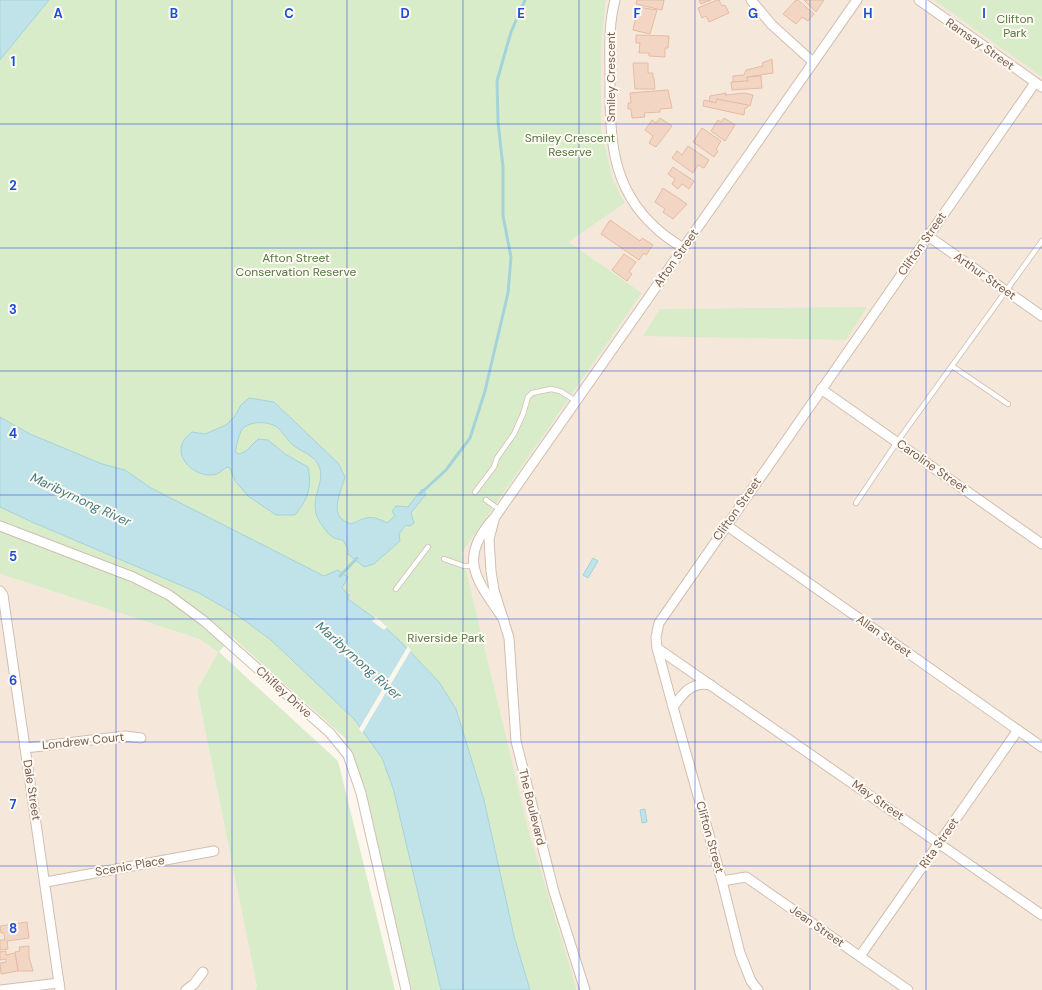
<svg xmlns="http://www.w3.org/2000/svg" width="1042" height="990" font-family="'DM Sans',sans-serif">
<rect width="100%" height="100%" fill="#fdf6ec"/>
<!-- residential -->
<g fill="#f5e8da">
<polygon points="606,0 1042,0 1042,990 577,990 528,828 462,553 642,293 569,242 625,203 613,180 601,129 601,49"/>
<polygon points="0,574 199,639 218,652 197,690 257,987 255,990 0,990"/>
</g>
<!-- green -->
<g fill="#d8ecc9">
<polygon points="49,0 606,0 601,49 601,129 613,180 625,203 569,242 642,293 462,553 528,828 577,990 530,990 514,936 484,800 456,709 439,682 399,640 373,617 348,599 349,595 151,488 125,470 102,464 30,434 0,417 0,60"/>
<polygon points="934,0 1042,0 1042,77"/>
<polygon points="867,307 846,340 643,336 660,309"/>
<polygon points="0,507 32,522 199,593 237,615 271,640 354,719 382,758 393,788 441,990 412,990 345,738 232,637 219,652 338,761 395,990 255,990 257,987 197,690 218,652 199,639 0,574"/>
</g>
<!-- water -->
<g fill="#bfe3e8" stroke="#a5d3da">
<polygon points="0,0 49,0 0,60"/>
<path d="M249 398 274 402 338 463 345 477C340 495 327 518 352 524 367 516 372 515 387 523L395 516 392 511 396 506 408 507 422 489 426 494 411 513 414 523 410 526 406 525 399 534 400 541 374 564 364 567 348 554V549L343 540C333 539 330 536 324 528 302 502 329 484 318 464 312 454 302 452 294 446 287 441 284 432 277 427 268 421 248 420 241 431 238 437 237 446 235 452L239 454 246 451 258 439 268 440 285 454 308 467C312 488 308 499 295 515H276L248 496 235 481 230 468 227 467C224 469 221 472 217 474 196 481 164 452 192 432L205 434 226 425 235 416 241 405Z"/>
<polygon points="0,417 30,434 102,464 125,470 151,488 324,576 338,570 348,577 342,588 349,595 348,599 373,617 399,640 439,682 456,709 484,800 514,936 530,990 441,990 393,788 382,758 354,719 271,640 237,615 199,593 32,522 0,507"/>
<polygon points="593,558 598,561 588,578 583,575"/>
<polygon points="645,809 647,822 642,823 640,810"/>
</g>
<!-- pier -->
<g fill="#fdf6ec">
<polygon points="376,617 387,627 384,630 372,621"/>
<polygon points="408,646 411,650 362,733 359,729"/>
</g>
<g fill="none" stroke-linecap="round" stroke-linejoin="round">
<!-- stream -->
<g stroke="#a5d3da" stroke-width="3">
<polyline points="421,493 446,470 470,438 485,391 508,293 511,257 503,216 503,167 498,122 497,81 511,32 525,0"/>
<polyline points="340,576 357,558"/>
</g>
</g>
<!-- building -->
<g fill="#f3d5c3" stroke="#e6bba3">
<polygon points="637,0 664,0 662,10 636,4"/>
<polygon points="699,0 711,0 701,4"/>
<polygon points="717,0 719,0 722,6 725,5 729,13 709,22 706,16 702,18 698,8"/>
<polygon points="796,0 798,0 814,14 808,21 802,17 796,24 783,14"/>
<polygon points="804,0 824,0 816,12"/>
<polygon points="638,7 657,10 650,34 633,30"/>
<polygon points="636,35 669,36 668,48 665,48 665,57 649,56 649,53 639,53 640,43 636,43"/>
<polygon points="772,59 773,73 747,77 748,81 733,82 733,76 744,75 746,70 763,66 762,63"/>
<polygon points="633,63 648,63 648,73 653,73 653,78 654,78 655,89 635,89"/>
<polygon points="761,76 762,88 732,90 731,82 748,81 747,77"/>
<polygon points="668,90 672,108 660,109 660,112 644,113 645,117 632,118 631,109 628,109 628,103 631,103 630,93"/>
<polygon points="726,93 725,95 745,93 753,95 750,106 717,99 716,103 709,101 710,96"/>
<polygon points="717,99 748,105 747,108 745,108 744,115 703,106 704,100 716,103"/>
<polygon points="660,118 672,126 656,147 649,143 653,136 645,130 652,120 656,123"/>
<polygon points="724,118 735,125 725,141 711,131 718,120 721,122"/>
<polygon points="702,128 721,141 716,149 718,151 714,157 693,142"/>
<polygon points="688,146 709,160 704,168 698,165 693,173 672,158 677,151 682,155"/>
<polygon points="673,167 694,181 689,189 682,184 678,189 672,184 675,179 668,174"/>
<polygon points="663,188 687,204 673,219 663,212 665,209 655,202"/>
<polygon points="610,220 640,241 642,238 653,245 646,255 644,253 639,260 601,234"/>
<polygon points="624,254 636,262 629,272 632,274 627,281 612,270"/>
<polygon points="27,922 29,938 7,941 8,949 0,950 0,940 5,940 4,933 1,933 0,926"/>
<polygon points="29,946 29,957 33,971 18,971 15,952 20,951 19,947"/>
<polygon points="6,951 6,955 15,953 18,971 1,974 0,963 6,962 6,959 0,960 0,952"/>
</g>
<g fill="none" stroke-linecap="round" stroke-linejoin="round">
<defs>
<g id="service">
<polyline points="952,366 1008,404"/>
<polyline points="475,492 494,467 497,458 514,434 523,414 528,397 532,393 551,389 560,391 576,401"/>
<polyline points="486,500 500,510"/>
<polyline points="856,503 897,442 1042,241"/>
<polyline points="444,559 464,566 473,566"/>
<polyline points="396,589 428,547"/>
</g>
<g id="minor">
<path d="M615 0C608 26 610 53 610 79 610 136 610 187 656 228 664 236 674 242 683 248"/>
<polyline points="751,0 772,25 813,62"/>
<polyline points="919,0 1042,87"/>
<polyline points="928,236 1042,316"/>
<polyline points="821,389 1042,544"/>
<polyline points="494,520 489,539 491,571 494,590 509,638 516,741 554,892 585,990"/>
<polyline points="726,525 1042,747"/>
<polyline points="0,526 133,577 169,595 204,621 330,733 348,755 361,793 406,990"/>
<polyline points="0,591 3,595 60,990"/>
<path d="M504 620C477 580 456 559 495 517L857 0"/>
<polyline points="657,648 1042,915"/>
<path d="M673 707C683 693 692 681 711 685"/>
<polyline points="25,748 125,736 141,738"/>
<polyline points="722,881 746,877 908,990"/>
<polyline points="46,882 214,851"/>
<polyline points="860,956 1018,730"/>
<polyline points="1,990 59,983"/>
<polyline points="186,990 194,984 203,972"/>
<polyline points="758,990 751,981 740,953 722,881 673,707 657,648 656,637 659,623 1035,83"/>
</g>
</defs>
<!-- service casing -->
<use href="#service" stroke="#d1beb0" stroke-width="6"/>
<!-- minor casing -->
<use href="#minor" stroke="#d1beb0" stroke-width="11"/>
<!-- service -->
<use href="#service" stroke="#fff" stroke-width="4.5"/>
<!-- minor -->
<use href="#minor" stroke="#fff" stroke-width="9"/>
</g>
<!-- grid -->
<path fill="none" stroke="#1d4ed8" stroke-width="1" stroke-opacity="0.55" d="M116 0V990M232 0V990M347 0V990M463 0V990M579 0V990M695 0V990M810 0V990M926 0V990M0 124H1042M0 248H1042M0 371H1042M0 495H1042M0 619H1042M0 742H1042M0 866H1042"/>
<g text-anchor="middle" stroke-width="4" stroke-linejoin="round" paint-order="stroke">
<!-- park labels -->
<g font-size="12" fill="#537a41" stroke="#fffaf3">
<text x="1015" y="23">Clifton<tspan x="1015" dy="14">Park</tspan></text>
<text x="570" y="142">Smiley Crescent<tspan x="570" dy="14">Reserve</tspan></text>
<text x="296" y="262">Afton Street<tspan x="296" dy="14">Conservation Reserve</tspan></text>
<text x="446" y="642">Riverside Park</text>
</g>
<!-- street labels -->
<g font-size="12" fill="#7a5c4d" stroke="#fffaf3">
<text transform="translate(980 44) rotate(35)" y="4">Ramsay Street</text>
<text transform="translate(611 77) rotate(-90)" y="4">Smiley Crescent</text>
<text transform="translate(922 244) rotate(-55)" y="4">Clifton Street</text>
<text transform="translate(676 258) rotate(-55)" y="4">Afton Street</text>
<text transform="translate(985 276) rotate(35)" y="4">Arthur Street</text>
<text transform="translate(932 466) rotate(35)" y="4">Caroline Street</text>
<text transform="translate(737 509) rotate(-55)" y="4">Clifton Street</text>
<text transform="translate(884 636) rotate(35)" y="4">Allan Street</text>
<text transform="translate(284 692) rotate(42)" y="4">Chifley Drive</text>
<text transform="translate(83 741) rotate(-6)" y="4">Londrew Court</text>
<text transform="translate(32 790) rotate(81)" y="4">Dale Street</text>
<text transform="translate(878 800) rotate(35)" y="4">May Street</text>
<text transform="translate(532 807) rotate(76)" y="4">The Boulevard</text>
<text transform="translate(710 837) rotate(74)" y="4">Clifton Street</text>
<text transform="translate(939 843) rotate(-55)" y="4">Rita Street</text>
<text transform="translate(130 866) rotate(-10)" y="4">Scenic Place</text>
<text transform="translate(817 926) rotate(35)" y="4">Jean Street</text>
</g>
<!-- water labels -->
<g font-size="13" font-style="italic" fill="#437c86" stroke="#fffaf3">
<text transform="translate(81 499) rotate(25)" y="5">Maribyrnong River</text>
<text transform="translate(359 660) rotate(42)" y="5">Maribyrnong River</text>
</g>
</g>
<g font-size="13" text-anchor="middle" font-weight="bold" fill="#1d4ed8" stroke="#fffaf3" stroke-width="4" stroke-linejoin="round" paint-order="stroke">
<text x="58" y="18">A</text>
<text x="174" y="18">B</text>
<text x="289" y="18">C</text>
<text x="405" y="18">D</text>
<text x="521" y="18">E</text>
<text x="637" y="18">F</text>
<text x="753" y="18">G</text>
<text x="868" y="18">H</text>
<text x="984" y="18">I</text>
<text x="13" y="66">1</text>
<text x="13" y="190">2</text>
<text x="13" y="314">3</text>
<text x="13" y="438">4</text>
<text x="13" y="561">5</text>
<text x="13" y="685">6</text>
<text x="13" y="809">7</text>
<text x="13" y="933">8</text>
</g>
</svg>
